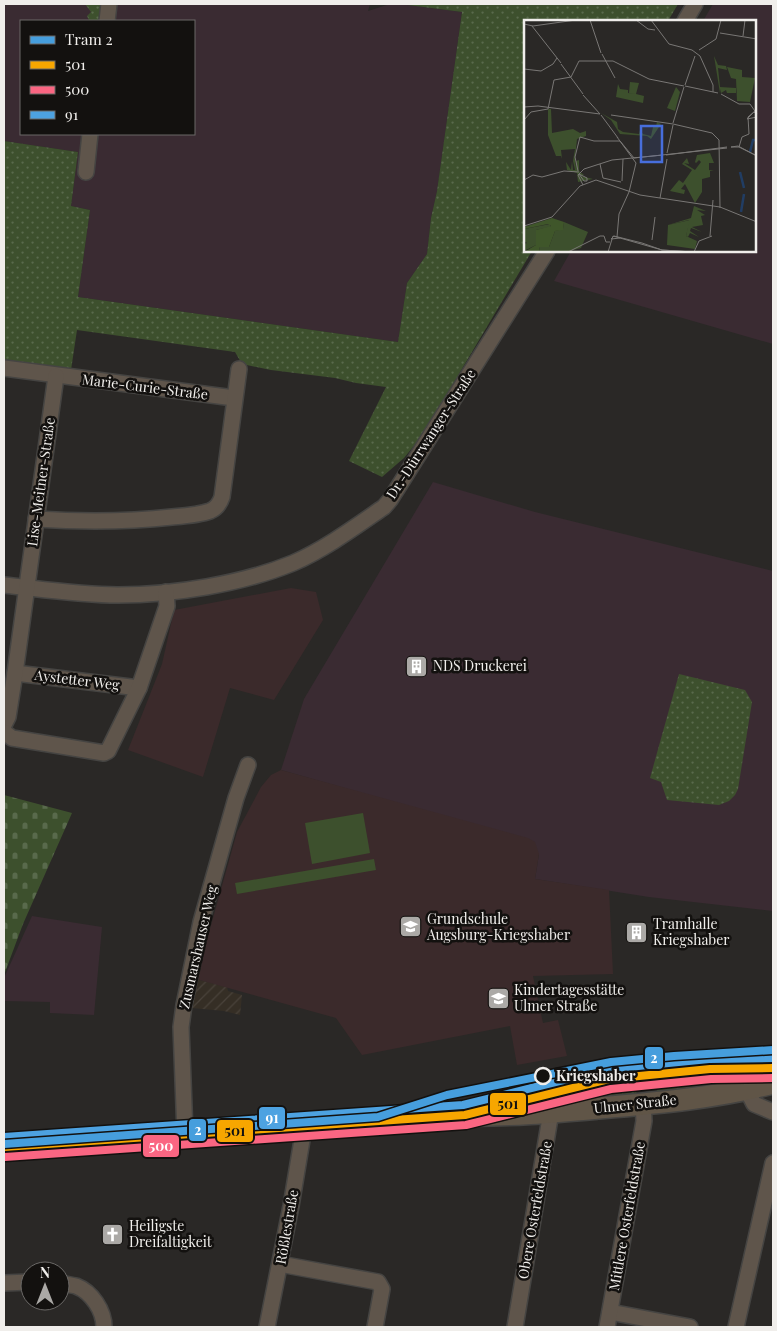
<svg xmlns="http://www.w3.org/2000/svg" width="777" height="1331" font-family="'Playfair Display',serif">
<defs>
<pattern id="industrial-furrows" width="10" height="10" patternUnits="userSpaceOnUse" patternTransform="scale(1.25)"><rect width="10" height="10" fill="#352e25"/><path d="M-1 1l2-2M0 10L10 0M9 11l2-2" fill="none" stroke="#49423a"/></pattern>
<pattern id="grass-dots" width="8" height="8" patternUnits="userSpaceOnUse" patternTransform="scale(1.25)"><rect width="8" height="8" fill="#3d502d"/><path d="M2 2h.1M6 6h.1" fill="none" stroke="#596a4c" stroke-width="1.8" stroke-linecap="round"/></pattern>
<pattern id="cemetery-stones" width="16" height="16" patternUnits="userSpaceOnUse" patternTransform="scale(1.25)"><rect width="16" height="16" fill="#3d502d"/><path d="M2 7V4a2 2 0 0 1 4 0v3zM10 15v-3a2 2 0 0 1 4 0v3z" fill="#596a4c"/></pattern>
</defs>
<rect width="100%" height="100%" fill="#2a2826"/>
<!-- commercial -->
<g fill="#3a2b32" fill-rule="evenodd">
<path d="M4 4H370L368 11 390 4H400L462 12 437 191 431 218 427 254 407 283 398 342 78 297 90 210 71 206 78 152 4 141ZM21 21H194V134H21Z"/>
<polygon points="713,4 773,4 773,344 554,281 571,251 756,251 756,21 703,21"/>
<polygon points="433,482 535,512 773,571 773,911 649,897 535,879 539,854 467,823 281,770 304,699"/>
<polygon points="32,916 102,927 94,1015 50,1013 50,1002 4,1001 4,978"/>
</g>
<!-- industrial -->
<polygon fill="url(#industrial-furrows)" points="196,979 227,987 228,991 242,995 240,1015 224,1011 192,1008"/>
<!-- education -->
<g fill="#3b2a2b">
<polygon points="291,588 316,592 323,620 274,700 230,688 203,777 128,750 162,664 174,610"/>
<polygon points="281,770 528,838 535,842 539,854 535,879 609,890 613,974 533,976 543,1023 558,1020 567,1056 517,1065 510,1026 362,1055 336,1018 196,979 237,832 261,787 271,775"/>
</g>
<!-- grass -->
<g fill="url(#grass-dots)">
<polygon points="85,4 102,4 99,21 88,21 89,20 87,16 91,12"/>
<polygon points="400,4 678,4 668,21 526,21 526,251 532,251 422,436 404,458 382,477 349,461 386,387 356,383 335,378 271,370 242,364 235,352 77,330 71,370 4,361 4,141 78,152 71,206 90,210 78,297 398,342 407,283 427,254 431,218 437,191 462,12"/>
<polygon points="679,674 745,690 752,702 738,789 735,795 729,801 719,805 667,800 661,782 650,778"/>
<polygon points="701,1079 704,1083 702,1089 658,1092 656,1089 656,1082"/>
<polygon points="637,1085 636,1097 566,1102 564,1100 565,1094"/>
</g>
<!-- cemetery -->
<polygon fill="url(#cemetery-stones)" points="4,795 72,813 23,924 4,975"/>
<!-- pitch -->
<g fill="#3d502d">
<polygon points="363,813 370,853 312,864 305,823"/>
<polygon points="374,859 376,870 237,894 235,883"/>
</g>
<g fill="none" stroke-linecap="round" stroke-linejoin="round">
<defs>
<g id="street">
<polyline points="107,21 109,4"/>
<polyline points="685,21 695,4"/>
<polyline points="86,172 90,134"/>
<polyline points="4,368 234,398"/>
<path d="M36 519C82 522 126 522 172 517 184 516 199 515 210 511 217 508 220 503 222 497L239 369"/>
<path d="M4 585C41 589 80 595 118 595 173 595 242 584 293 563 325 549 355 527 384 507L390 500 547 251"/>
<polyline points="15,673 139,688"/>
<polyline points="4,725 8,717 15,673 56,376"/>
<polyline points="4,732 12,738 104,753 108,751 139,688 167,606 166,592"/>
<polyline points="742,1080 754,1104 773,1112"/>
<polyline points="185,1134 181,1027 184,1005 201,922 236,798 248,765"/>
<polyline points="280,1264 378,1282 382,1289 375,1327"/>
<polyline points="4,1283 30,1282"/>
<path d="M60 1283C65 1284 71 1285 76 1286 92 1292 104 1311 104 1327"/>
<polyline points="610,1312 690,1327"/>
<polyline points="267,1327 291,1206 302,1140 302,1126"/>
<polyline points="515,1327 551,1112 550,1102"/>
<polyline points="607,1327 644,1121 643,1104"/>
<polyline points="736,1327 773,1163"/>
</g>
<g id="secondary">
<polyline points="503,1107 549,1093 609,1079 710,1069 773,1068"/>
<path d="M4 1147 465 1115C510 1116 554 1112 599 1108 658 1103 716 1098 773 1083"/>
</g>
</defs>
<!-- street casing -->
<use href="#street" stroke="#454442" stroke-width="18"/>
<!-- secondary casing -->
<use href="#secondary" stroke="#454442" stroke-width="24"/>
<!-- street -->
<use href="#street" stroke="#5f554b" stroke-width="15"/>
<!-- secondary -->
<use href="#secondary" stroke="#605547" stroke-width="21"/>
<defs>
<polyline id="bus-1" points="4,1147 465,1115 609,1079 710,1069 773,1068"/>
<polyline id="bus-2" points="5,1157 466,1125 611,1089 711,1079 773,1078"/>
<polyline id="bus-3" points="4,1137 463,1105 608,1069 709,1059 773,1058"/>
</defs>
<!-- bus-1 casing -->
<use href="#bus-1" stroke="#13110f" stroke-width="11"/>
<!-- bus-2 casing -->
<use href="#bus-2" stroke="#13110f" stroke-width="11"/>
<!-- bus-3 casing -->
<use href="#bus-3" stroke="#13110f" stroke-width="11"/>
<!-- bus-1 -->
<use href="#bus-1" stroke="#f7a600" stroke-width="8"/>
<!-- bus-2 -->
<use href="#bus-2" stroke="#fa6682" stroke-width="8"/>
<!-- bus-3 -->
<use href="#bus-3" stroke="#4da2e1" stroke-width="8"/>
<defs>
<polyline id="tram-1" points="4,1144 378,1117 447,1095 611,1062 674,1056 773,1050"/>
</defs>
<!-- tram-1 casing -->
<use href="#tram-1" stroke="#13110f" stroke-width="11"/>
<!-- tram-1 -->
<use href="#tram-1" stroke="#469edd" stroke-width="8"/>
</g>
<!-- icons -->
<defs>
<symbol id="building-square" viewBox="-11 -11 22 22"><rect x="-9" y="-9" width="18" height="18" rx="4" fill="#aba9a6" stroke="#13110f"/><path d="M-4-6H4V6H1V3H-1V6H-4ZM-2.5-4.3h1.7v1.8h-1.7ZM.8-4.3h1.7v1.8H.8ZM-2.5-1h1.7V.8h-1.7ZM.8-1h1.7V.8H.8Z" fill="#fff"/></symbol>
<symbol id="school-square" viewBox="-11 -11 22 22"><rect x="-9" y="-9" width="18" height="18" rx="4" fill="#aba9a6" stroke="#13110f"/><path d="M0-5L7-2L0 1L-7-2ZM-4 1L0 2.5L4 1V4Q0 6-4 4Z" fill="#fff"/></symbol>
<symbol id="church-square" viewBox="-11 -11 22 22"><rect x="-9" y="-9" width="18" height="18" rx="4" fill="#aba9a6" stroke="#13110f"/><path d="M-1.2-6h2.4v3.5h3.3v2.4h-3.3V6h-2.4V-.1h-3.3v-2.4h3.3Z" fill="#fff"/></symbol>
</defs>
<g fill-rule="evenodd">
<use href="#building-square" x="404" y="654" width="25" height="25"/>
<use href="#school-square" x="398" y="914" width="25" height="25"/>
<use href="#building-square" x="624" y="920" width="25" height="25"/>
<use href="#school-square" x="486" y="986" width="25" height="25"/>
<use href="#church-square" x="100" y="1222" width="25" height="25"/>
</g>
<!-- markers -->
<circle fill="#13110f" stroke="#f0eeeb" stroke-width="2.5" cx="543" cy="1076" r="8"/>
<g text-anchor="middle" stroke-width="5" stroke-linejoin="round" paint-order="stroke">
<!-- street labels -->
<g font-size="14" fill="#f0eeeb" stroke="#13110f">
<text transform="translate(145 387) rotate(7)" y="5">Marie-Curie-Straße</text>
<text transform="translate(431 434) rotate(-57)" y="5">Dr.-Dürrwanger-Straße</text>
<text transform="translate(41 482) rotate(-82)" y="5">Lise-Meitner-Straße</text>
<text transform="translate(77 680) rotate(7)" y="5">Aystetter Weg</text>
<text transform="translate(198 947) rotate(-77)" y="5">Zusmarshauser Weg</text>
<text transform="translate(635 1104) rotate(-6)" y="5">Ulmer Straße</text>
<text transform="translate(535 1210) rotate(-80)" y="5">Obere Osterfeldstraße</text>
<text transform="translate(627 1216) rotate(-80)" y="5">Mittlere Osterfeldstraße</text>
<text transform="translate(287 1227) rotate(-80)" y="5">Rößlestraße</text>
</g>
<!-- poi labels -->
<g font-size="14" fill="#f0eeeb" stroke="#13110f" text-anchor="start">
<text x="433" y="671">NDS Druckerei</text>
<text x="427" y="924">Grundschule<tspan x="427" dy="16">Augsburg-Kriegshaber</tspan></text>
<text x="653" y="929">Tramhalle<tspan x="653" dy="16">Kriegshaber</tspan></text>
<text x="514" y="995">Kindertagesstätte<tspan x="514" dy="16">Ulmer Straße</tspan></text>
<text x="129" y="1231">Heiligste<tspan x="129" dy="16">Dreifaltigkeit</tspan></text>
</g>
<!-- stop labels -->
<g font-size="14" font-weight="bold" fill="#f0eeeb" stroke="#13110f" text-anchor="start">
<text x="556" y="1081">Kriegshaber</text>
</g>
</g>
<!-- overview -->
<g transform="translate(524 20)">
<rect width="232" height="232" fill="#2a2826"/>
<path d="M190 36 194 45 202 46 203 50 194 48 196 67 212 68V73H203L202 70 197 73V69L196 73ZM24 89H27L28 113 49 109 56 113 62 111V116L53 119 51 138 52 149V141L55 140V151L60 155 57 156 69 159 54 162 53 153 43 150 42 142 47 150 48 141 49 150H51L49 141 51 129 37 130 38 139 37 136H32L24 115ZM77 93 93 102 94 109 99 112 115 114 116 110 119 114 127 116 129 107 126 106H132L133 102 137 104 127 119 123 116 96 114 87 100ZM186 133 190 143H185V150L190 151H186V157L178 159V172L171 183 161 164 157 169 161 170 160 174 146 171 155 160 159 163 168 150 158 144 163 138 165 144 160 143 171 150 177 142 175 140 172 143 171 142 173 135ZM170 186 182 191 173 190 181 195 177 196 179 205 168 207 178 212 167 208 166 211 175 217 166 213 164 217 162 216 165 200 144 205 167 198ZM40 202 64 212 57 228 42 232H16L15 227H25L31 211 39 209ZM26 204V207L12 210V225L0 231V224L3 223 0 221V209Z" fill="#3d502d"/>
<path d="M28 198 40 202 39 210 31 211 25 227H15L16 232H0L12 225V210L27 206 24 204 0 209V207Z" fill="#3f562a"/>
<path d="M203 47 218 50V57L231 58 226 82 213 81 212 59 207 58ZM166 200 162 216 173 221 171 229 143 225 144 205Z" fill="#3d502d"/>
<path d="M152 67 156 72 151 91 143 88Z" fill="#3d502d"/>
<path d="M106 62 115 63 112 74 120 76 119 83 92 77 94 64 96 69 104 70V73L112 74 105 73Z" fill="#3d502d"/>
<path fill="none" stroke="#213d63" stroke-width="2.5" d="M226 132 229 120H233M216 152 220 168M217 192 220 174"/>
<path fill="none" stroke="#797775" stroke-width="1" d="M66 0 77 33M112 0 124 9 131 10M127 0 145 24 168 30 176 36 189 65V72M0 4 9 6 52 0M8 6 37 43M196 13 233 19M219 16 221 0M175 30 192 19 197 0M78 34 91 58M37 44 59 74M0 49 17 51 29 44 33 38M161 65 171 36M161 66 194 73M197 74 215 84H226L233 94M59 75 76 94M0 87 14 86 76 94M77 95 94 118M87 95 149 104M233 95 230 92 223 99 233 97M0 100 7 92 24 89 30 60 47 57 55 41H89L125 59 160 66M149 103 160 67M149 104 188 113 195 120 196 188M93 117 112 143 105 172M207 127 214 126 233 136M207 127H215L233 136M215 127 218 117 225 114 224 97 232 90M143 133 149 105M142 135 203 127M76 144 79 158 97 162M54 151 51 137 56 117 70 121H96L110 138 203 128M55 154 63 158V161H60ZM0 160 9 155 18 157 40 151 55 152M98 161 99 139M59 165 54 155 60 149 88 140 139 135M136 178 143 139M0 206 28 197 56 166 72 160 116 175 196 187 233 202M186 216 189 180M93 217 95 194 105 172M96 218 87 219 90 216 118 223 138 230 169 232M128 220 131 197M44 232 76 216H80L82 222H86M84 232 89 216 138 230 169 232M170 232 175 221 188 216"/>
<path fill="#476edc" fill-opacity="0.15" stroke="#476edc" stroke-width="2.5" d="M117 106H138V142H117Z"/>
<rect width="232" height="232" fill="none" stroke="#f0eeeb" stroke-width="2.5"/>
</g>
<g stroke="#13110f" stroke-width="2">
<rect x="644" y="1046" width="20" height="24" rx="5" fill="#469edd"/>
<rect x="489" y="1092" width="38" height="24" rx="5" fill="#f7a600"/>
<rect x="258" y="1106" width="28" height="24" rx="5" fill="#4da2e1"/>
<rect x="188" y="1118" width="19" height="24" rx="5" fill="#469edd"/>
<rect x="216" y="1119" width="38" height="24" rx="5" fill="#f7a600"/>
<rect x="142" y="1134" width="38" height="24" rx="5" fill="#fa6682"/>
</g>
<g font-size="14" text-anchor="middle" font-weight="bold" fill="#fff">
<text x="654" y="1063">2</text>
<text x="272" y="1123">91</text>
<text x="198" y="1135">2</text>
<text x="161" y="1151">500</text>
</g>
<g font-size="14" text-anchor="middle" font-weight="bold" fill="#111">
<text x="508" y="1109">501</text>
<text x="235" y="1136">501</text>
</g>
<!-- border -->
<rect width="777" height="1331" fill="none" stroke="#f0eeeb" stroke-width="10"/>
<!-- legend -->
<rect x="20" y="20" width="175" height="115" fill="#13110f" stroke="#6b6967"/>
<rect x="30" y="36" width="25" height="8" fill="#469edd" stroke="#6b6967"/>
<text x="65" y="45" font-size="15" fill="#f0eeeb">Tram 2</text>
<rect x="30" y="61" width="25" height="8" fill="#f7a600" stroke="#6b6967"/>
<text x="65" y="70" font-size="15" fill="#f0eeeb">501</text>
<rect x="30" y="86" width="25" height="8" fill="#fa6682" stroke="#6b6967"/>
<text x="65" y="95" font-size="15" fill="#f0eeeb">500</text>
<rect x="30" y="111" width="25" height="8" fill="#4da2e1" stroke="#6b6967"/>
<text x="65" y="120" font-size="15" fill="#f0eeeb">91</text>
<!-- north arrow -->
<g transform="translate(45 1286)"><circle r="24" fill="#13110f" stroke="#6b6967"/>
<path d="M0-4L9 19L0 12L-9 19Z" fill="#aba9a6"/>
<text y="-8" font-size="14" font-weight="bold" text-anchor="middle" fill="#f0eeeb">N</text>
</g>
</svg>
